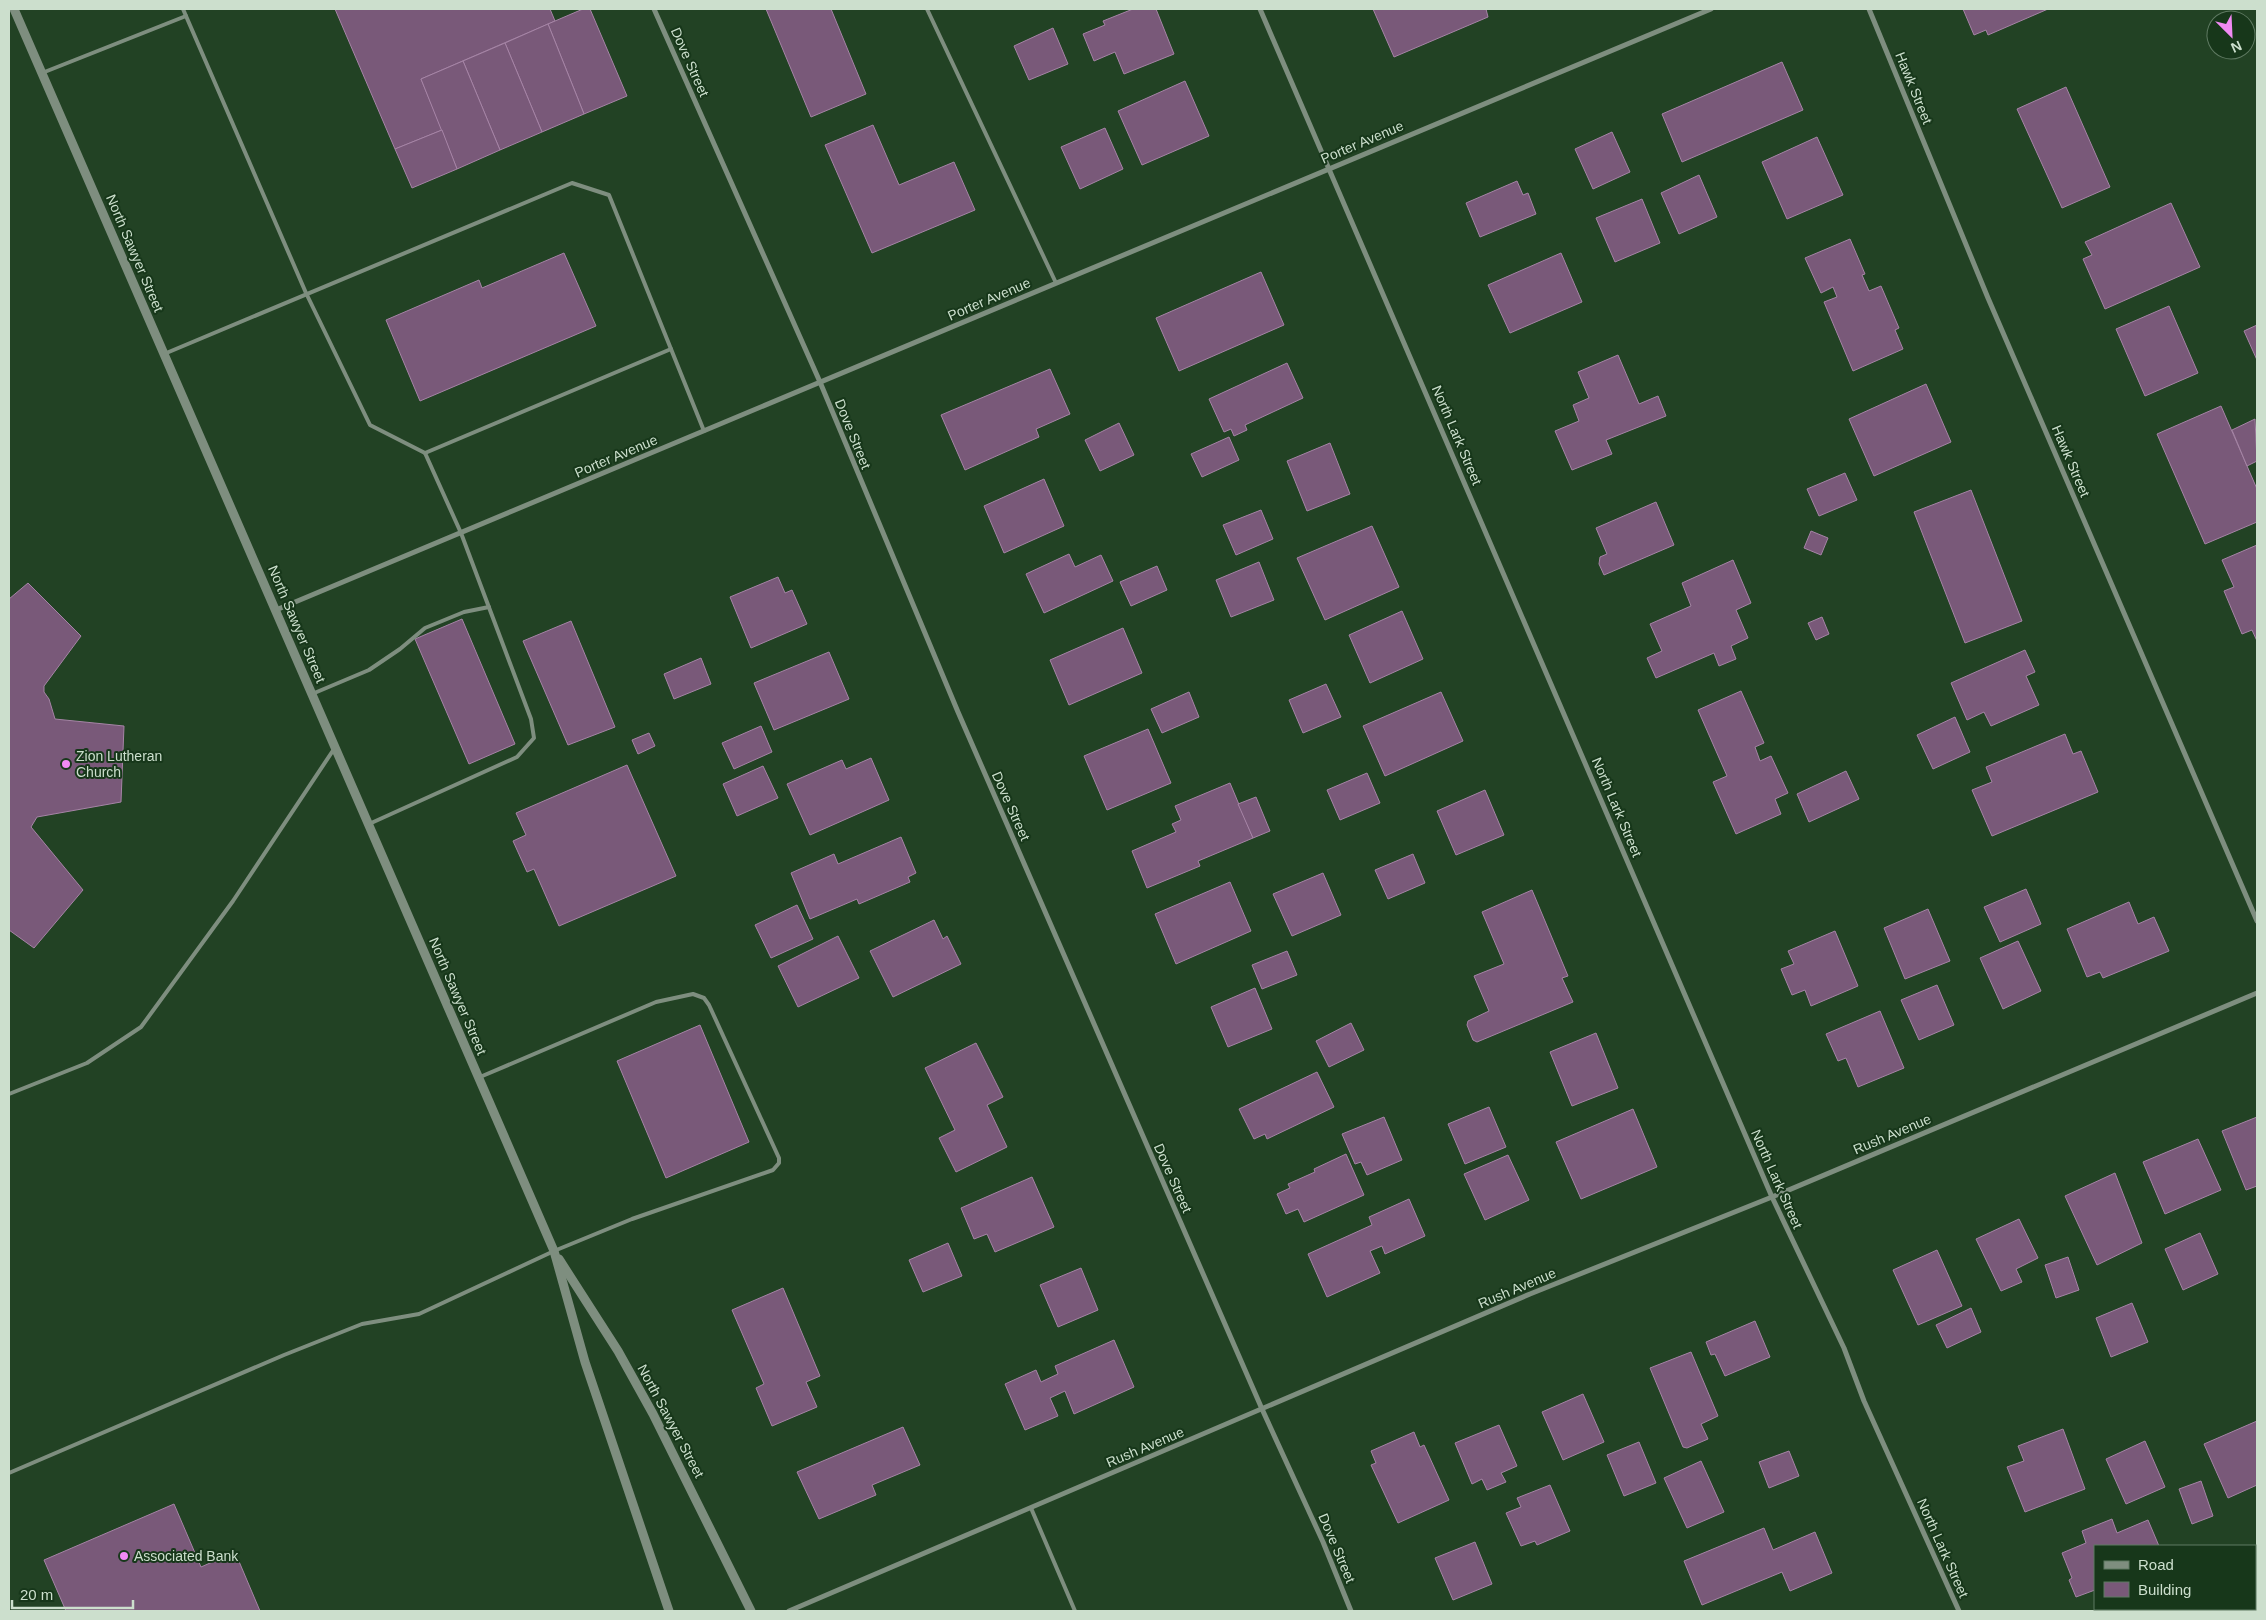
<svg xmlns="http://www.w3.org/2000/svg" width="2266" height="1620" font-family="Arial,sans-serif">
<rect width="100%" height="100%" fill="#224224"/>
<!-- building -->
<g fill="#795979" stroke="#a684a6">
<polygon points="335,9 550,9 555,21 421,79 442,130 395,149"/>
<polygon points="583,9 590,9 627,96 584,114 548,24"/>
<polygon points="766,9 831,9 866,94 811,117"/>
<polygon points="1133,9 1156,9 1174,54 1124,74 1115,52 1094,61 1083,34 1105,25 1103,21"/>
<polygon points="1373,9 1486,9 1488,17 1394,57"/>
<polygon points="1963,9 2048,9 1988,35 1986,30 1974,35"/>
<polygon points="548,24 584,114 542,132 505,43"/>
<polygon points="1053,28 1068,64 1029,80 1014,46"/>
<polygon points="505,43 542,132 500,150 463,61"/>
<polygon points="463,61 500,150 457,169 421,79"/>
<polygon points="1782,62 1803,110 1682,162 1662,114"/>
<polygon points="1185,81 1209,136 1142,165 1118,111"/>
<polygon points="2066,87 2110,187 2062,208 2017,109"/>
<polygon points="873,125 899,185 954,162 975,210 872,253 825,145"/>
<polygon points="1105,128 1123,169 1080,189 1061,147"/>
<polygon points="442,130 457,169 412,188 395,149"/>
<polygon points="1612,132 1630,172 1593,189 1575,149"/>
<polygon points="1817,137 1843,195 1787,219 1762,162"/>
<polygon points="1699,175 1717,217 1679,234 1661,193"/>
<polygon points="1517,181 1523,195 1528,193 1536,214 1480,237 1466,203"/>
<polygon points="1642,199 1660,243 1615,262 1596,218"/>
<polygon points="2171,203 2200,267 2105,309 2083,259 2092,255 2085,242"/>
<polygon points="1850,239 1865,274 1862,275 1869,291 1881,286 1899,328 1895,330 1903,349 1853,371 1824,302 1837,297 1833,287 1821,293 1805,258"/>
<polygon points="564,253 596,326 420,401 386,320 479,280 482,288"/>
<polygon points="1561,253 1582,302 1510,333 1488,285"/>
<polygon points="1261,272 1284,325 1179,371 1156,318"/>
<polygon points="2169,306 2198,373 2145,396 2116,329"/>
<polygon points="2257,325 2257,360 2244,331"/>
<polygon points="1618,355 1639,404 1658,396 1666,416 1606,440 1612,454 1572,470 1555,431 1579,421 1573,405 1589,398 1578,372"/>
<polygon points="1287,363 1303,398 1245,425 1247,430 1234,436 1231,429 1224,432 1209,399"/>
<polygon points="1050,369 1070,414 1036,429 1039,437 965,470 941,415"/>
<polygon points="1926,384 1951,442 1874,476 1849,419"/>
<polygon points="2221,406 2257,489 2257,522 2205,544 2157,434"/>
<polygon points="2255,419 2257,461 2247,466 2232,430"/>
<polygon points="1119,423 1134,455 1100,471 1085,440"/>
<polygon points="1229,437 1239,460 1202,477 1191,454"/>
<polygon points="1330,443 1350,494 1307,511 1287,461"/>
<polygon points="1845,473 1857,500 1819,516 1807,489"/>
<polygon points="1044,479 1064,526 1004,553 984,506"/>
<polygon points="1971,490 2022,621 1965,643 1914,512"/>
<polygon points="1656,502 1674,545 1604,575 1599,564 1600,557 1607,554 1596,528"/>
<polygon points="1261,510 1273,539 1236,555 1223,525"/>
<polygon points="1372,526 1399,587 1325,620 1297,558"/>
<polygon points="1811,531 1828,538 1821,555 1804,548"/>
<polygon points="2257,545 2257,641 2252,630 2242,634 2224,591 2234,587 2222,560"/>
<polygon points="1069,554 1075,567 1101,555 1113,581 1044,613 1026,574"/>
<polygon points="1733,560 1751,603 1736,610 1748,638 1731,646 1736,659 1719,666 1714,653 1656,678 1647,658 1662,651 1650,624 1691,606 1682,583"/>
<polygon points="1259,562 1274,600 1231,617 1216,580"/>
<polygon points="1157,566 1167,590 1131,606 1120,582"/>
<polygon points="778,577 785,593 792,590 807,624 751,648 730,597"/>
<polygon points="28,583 81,636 44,686 44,692 49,699 55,719 124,726 121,802 37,817 31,827 83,890 34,948 9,930 9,599"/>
<polygon points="1402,611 1423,659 1370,683 1349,635"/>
<polygon points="1822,617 1829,634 1816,640 1808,623"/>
<polygon points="462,619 515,744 469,764 415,639"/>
<polygon points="571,621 615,727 568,745 523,641"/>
<polygon points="1123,628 1142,673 1069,705 1050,660"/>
<polygon points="2025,650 2035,672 2026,676 2039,705 1991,726 1984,712 1967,720 1951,683"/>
<polygon points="829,652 849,699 774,730 754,683"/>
<polygon points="701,658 711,684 674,699 664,674"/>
<polygon points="1326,684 1341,717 1303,733 1289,700"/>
<polygon points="1741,691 1764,743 1755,747 1760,761 1771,756 1788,793 1775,799 1781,814 1736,834 1713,782 1727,776 1698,710"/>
<polygon points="1189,692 1199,717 1162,733 1151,709"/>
<polygon points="1441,692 1463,741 1385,776 1363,726"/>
<polygon points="1955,717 1970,752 1933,769 1917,735"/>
<polygon points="761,726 772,752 734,769 722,743"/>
<polygon points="1148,729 1171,783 1107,810 1084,756"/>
<polygon points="649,733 655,746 638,754 632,740"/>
<polygon points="2065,734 2073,754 2081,751 2098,792 1992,836 1972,790 1992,782 1986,767"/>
<polygon points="871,758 889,800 810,835 787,784 842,760 846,769"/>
<polygon points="627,765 676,876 559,926 534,869 527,872 513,841 526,835 516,813"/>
<polygon points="763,766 778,798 737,816 723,784"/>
<polygon points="1846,771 1859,799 1809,822 1797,794"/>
<polygon points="1367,773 1380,803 1340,820 1327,790"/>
<polygon points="1230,783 1253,838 1198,861 1200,866 1147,888 1132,851 1176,832 1172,824 1181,820 1175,806"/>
<polygon points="1485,790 1504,835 1456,855 1437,811"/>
<polygon points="1256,797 1270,831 1253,838 1238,804"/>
<polygon points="901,837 916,873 908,877 910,882 859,904 857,899 810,919 791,873 834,854 838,864"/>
<polygon points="1413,854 1425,883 1388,899 1375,870"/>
<polygon points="1323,873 1341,915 1292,936 1273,894"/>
<polygon points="1230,882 1251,931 1176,964 1155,914"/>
<polygon points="2026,889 2041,924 2000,942 1984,907"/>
<polygon points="1532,890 1568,976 1562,978 1573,1002 1477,1042 1473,1040 1467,1025 1468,1021 1489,1011 1474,976 1504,964 1482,912"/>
<polygon points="2129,902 2138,924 2154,917 2169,951 2103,978 2100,972 2087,977 2067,929"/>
<polygon points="797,905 813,939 771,958 755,925"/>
<polygon points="1928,909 1950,961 1905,979 1884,928"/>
<polygon points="934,920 943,939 947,936 961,964 893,997 870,951"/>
<polygon points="1835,931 1858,986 1811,1006 1805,990 1792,995 1781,969 1794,964 1788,951"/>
<polygon points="838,936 859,978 798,1007 778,966"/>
<polygon points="2018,941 2041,991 2003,1009 1980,958"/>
<polygon points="1287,951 1297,975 1262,989 1252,965"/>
<polygon points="1937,985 1954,1025 1919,1040 1901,1000"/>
<polygon points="1255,988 1272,1029 1228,1047 1211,1007"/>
<polygon points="1880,1011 1904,1068 1858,1087 1846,1058 1838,1061 1826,1034"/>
<polygon points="1351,1023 1364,1050 1329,1067 1316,1041"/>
<polygon points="700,1025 749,1142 666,1178 617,1061"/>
<polygon points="1596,1033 1618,1088 1572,1106 1550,1052"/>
<polygon points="976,1043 1003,1097 987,1105 1007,1147 956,1172 939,1138 955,1130 925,1068"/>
<polygon points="1317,1072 1334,1107 1267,1139 1265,1134 1254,1139 1239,1109"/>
<polygon points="1489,1107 1506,1147 1465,1164 1448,1124"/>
<polygon points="1633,1109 1657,1167 1581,1199 1556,1142"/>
<polygon points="1384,1117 1402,1160 1367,1175 1361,1162 1355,1164 1342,1134"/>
<polygon points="2257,1117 2257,1186 2246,1190 2222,1131"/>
<polygon points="2198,1139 2221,1190 2165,1214 2143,1162"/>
<polygon points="1346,1154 1364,1195 1304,1222 1298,1209 1286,1214 1277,1194 1290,1188 1288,1184 1315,1172 1314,1169"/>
<polygon points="1508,1155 1529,1200 1485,1220 1464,1174"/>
<polygon points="2115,1173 2142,1243 2097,1265 2065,1196"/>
<polygon points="1032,1177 1054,1227 995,1252 987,1234 974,1239 961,1208"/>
<polygon points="1409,1199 1425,1236 1385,1254 1382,1246 1370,1251 1380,1273 1327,1297 1308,1254 1372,1225 1369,1217"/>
<polygon points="2019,1219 2038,1258 2016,1269 2022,1282 2001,1291 1976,1239"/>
<polygon points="2200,1233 2218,1274 2183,1290 2165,1249"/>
<polygon points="948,1243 962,1276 923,1292 909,1260"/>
<polygon points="1937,1250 1962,1306 1918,1325 1893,1270"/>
<polygon points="2068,1257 2079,1290 2056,1298 2045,1265"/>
<polygon points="1081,1268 1098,1310 1058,1327 1040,1285"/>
<polygon points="783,1288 820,1376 806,1382 817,1407 772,1426 756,1388 764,1384 732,1310"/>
<polygon points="2132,1303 2148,1342 2111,1357 2096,1318"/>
<polygon points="1971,1308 1981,1332 1947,1348 1936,1325"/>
<polygon points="1755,1321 1770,1357 1725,1376 1715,1354 1711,1355 1706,1342"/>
<polygon points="1114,1340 1134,1387 1074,1414 1065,1391 1050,1398 1058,1416 1025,1430 1005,1384 1036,1370 1041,1382 1058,1374 1055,1366"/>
<polygon points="1691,1352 1718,1416 1701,1424 1708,1439 1687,1448 1683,1447 1650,1368"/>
<polygon points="1583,1394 1604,1442 1563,1460 1542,1412"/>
<polygon points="2257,1421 2257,1485 2228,1498 2204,1444"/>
<polygon points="1499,1425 1517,1466 1501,1473 1506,1482 1487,1490 1482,1479 1472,1484 1455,1443"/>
<polygon points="903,1427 920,1465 872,1485 876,1495 819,1519 797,1472"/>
<polygon points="2063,1429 2085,1489 2025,1512 2007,1467 2024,1461 2018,1446"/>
<polygon points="1414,1432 1420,1447 1424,1445 1449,1500 1398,1523 1371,1465 1376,1463 1371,1451"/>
<polygon points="2145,1441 2165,1487 2126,1504 2106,1459"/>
<polygon points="1639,1442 1656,1483 1624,1496 1607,1455"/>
<polygon points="1789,1451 1799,1476 1769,1488 1759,1462"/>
<polygon points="1701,1461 1724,1512 1687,1528 1664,1478"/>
<polygon points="2201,1481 2213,1516 2192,1524 2179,1489"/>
<polygon points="1550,1485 1570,1531 1537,1545 1535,1541 1521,1546 1506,1513 1521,1507 1517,1498"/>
<polygon points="174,1504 201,1567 235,1552 260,1611 66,1611 44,1560"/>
<polygon points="2112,1519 2117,1533 2148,1520 2159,1546 2095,1546 2095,1590 2076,1597 2069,1580 2072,1578 2062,1553 2086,1543 2082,1531"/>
<polygon points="1764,1528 1773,1550 1815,1532 1832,1573 1790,1591 1782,1572 1702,1605 1684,1561"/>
<polygon points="1475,1542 1492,1584 1453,1600 1435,1558"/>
</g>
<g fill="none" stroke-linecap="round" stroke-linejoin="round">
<!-- service -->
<g stroke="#7e8e7f" stroke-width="4">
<polyline points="927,9 1056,283"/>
<polyline points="186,16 306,293 370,425 425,453 461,533 531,719 534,738 517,757 369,824"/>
<polyline points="42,73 186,16 183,9"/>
<polyline points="164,354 572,183 609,195 704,431"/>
<polyline points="425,453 671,349"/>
<polyline points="312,694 369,670 400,649 425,628 464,612 489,607"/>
<polyline points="9,1094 87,1063 141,1027 233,901 334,749"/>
<polyline points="9,1473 284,1355 362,1324 419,1314 554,1251 632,1219 773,1170 779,1163 779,1158 709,1005 704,998 693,994 656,1002 480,1077"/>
<polyline points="1031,1508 1075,1611"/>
</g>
<!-- minor -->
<g stroke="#7e8e7f" stroke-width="5">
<polyline points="654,9 820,382 958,712 1262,1409 1323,1542 1351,1611"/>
<polyline points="1260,9 1772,1197 1844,1348 1864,1401 1959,1611"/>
<polyline points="1869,9 1988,298 2257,921"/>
<polyline points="276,610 1711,9"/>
<polyline points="789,1611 1530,1294 1772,1197 2257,993"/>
<polyline points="2250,1611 2257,1608"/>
</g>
<!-- tertiary -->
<g stroke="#7e8e7f" stroke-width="9">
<polyline points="14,9 554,1251 585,1362 669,1611"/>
<polyline points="559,1259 618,1351 653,1414 751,1611"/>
</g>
</g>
<!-- markers -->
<g fill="#f18af4" stroke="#17371a" stroke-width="2">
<circle cx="66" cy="764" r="5"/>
<circle cx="124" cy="1556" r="5"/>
</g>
<g text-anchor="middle" stroke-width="4" stroke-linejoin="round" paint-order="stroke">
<!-- street labels -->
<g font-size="14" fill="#ccdfcd" stroke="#17371a">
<text transform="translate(690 62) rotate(66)" y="5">Dove Street</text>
<text transform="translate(1914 88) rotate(68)" y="5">Hawk Street</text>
<text transform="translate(1362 142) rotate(-23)" y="5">Porter Avenue</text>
<text transform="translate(135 253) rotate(67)" y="5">North Sawyer Street</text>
<text transform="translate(989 299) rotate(-23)" y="5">Porter Avenue</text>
<text transform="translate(853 434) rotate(68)" y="5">Dove Street</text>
<text transform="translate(1457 435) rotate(67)" y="5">North Lark Street</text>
<text transform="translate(616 456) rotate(-23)" y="5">Porter Avenue</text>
<text transform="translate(2071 461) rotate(67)" y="5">Hawk Street</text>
<text transform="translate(297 624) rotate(67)" y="5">North Sawyer Street</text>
<text transform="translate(1011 806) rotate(66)" y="5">Dove Street</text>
<text transform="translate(1617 807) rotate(67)" y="5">North Lark Street</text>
<text transform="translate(458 996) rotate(67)" y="5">North Sawyer Street</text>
<text transform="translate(1892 1134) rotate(-23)" y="5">Rush Avenue</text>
<text transform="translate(1173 1178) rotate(66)" y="5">Dove Street</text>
<text transform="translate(1777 1179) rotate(66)" y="5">North Lark Street</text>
<text transform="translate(1517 1288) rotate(-23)" y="5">Rush Avenue</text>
<text transform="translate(671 1421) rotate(62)" y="5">North Sawyer Street</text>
<text transform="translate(1145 1447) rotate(-23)" y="5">Rush Avenue</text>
<text transform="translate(1337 1548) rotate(67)" y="5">Dove Street</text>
<text transform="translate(1943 1548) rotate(66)" y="5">North Lark Street</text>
</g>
<!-- poi labels -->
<g font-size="14" fill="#ccdfcd" stroke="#17371a" text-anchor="start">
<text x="76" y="761">Zion Lutheran<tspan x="76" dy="16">Church</tspan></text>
<text x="134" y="1561">Associated Bank</text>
</g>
</g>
<!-- border -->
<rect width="2266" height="1620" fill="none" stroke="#ccdfcd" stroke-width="20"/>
<!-- legend -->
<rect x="2094" y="1545" width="162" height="65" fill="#17371a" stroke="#5f7a62"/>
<rect x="2104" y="1561" width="25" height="8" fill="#7e8e7f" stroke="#5f7a62"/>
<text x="2138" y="1570" font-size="15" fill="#ccdfcd">Road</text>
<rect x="2104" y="1582" width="25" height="15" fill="#795979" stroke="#5f7a62"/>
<text x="2138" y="1595" font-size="15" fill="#ccdfcd">Building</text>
<!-- north arrow -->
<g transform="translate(2231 35) rotate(156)"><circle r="24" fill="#17371a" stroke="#5f7a62"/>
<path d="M0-4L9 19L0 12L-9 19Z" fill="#f18af4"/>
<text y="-8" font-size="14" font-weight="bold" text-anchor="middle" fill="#ccdfcd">N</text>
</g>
<!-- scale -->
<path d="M12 1600v8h121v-8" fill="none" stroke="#ccdfcd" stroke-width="2.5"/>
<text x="20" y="1600" font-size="15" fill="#ccdfcd" stroke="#17371a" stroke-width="4" paint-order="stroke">20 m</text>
</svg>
